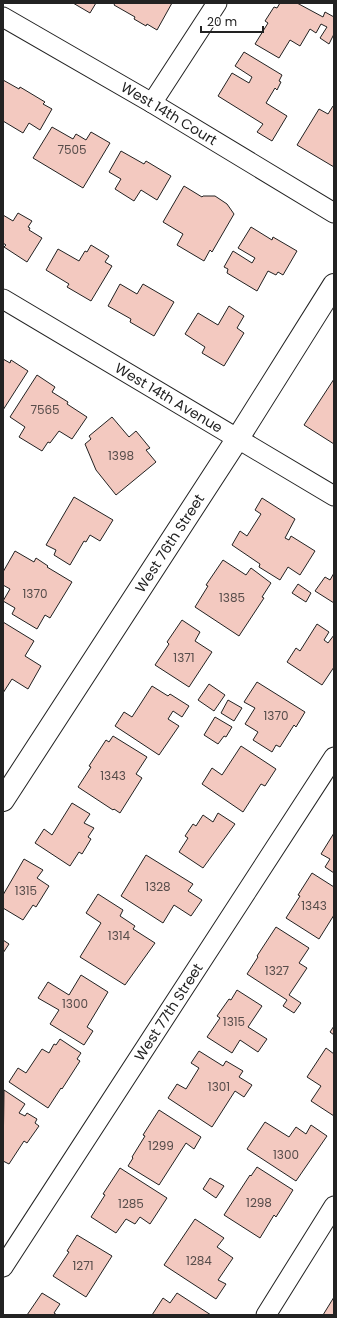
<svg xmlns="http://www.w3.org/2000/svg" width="337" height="1318" font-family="Poppins,sans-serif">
<rect width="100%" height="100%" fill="#fff"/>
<!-- building -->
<g fill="#f3c9c0" stroke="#222">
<polygon points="73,3 96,3 90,13"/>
<polygon points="115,3 172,3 157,30 147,24 146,26 134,19 135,17 114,5"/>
<polygon points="280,3 297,3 323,17 325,12 334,17 334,34 329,44 320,38 327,27 321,24 316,33 310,29 300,46 290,40 279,58 255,44 268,23 265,21 274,7 277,8"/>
<polygon points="244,52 282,75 279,81 281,82 277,90 275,88 266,103 287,116 272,141 257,132 263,124 218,96 232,73 249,83 252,77 235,66"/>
<polygon points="3,80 19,89 20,87 45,102 43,104 52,109 40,130 29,123 23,133 3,121"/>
<polygon points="333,106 334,106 334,167 297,145 319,109 328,114"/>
<polygon points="52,127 73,139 76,134 86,140 91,132 110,143 83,188 33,158"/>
<polygon points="121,151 144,164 146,161 171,176 157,200 141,190 134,201 115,189 121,179 109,172"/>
<polygon points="184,186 202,197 203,196 215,196 227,204 234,214 212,252 210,250 204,261 177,245 183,234 163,222"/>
<polygon points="18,213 32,221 28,227 30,228 29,230 42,238 27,262 4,247 6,245 3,243 3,215 13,221"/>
<polygon points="251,227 272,240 273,237 297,251 283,275 278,272 276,275 268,271 257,291 227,273 228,269 224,267 233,251 252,263 255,258 238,248"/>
<polygon points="91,245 109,256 105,262 112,266 91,301 67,287 69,284 46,270 58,249 79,261 85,251 87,252"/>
<polygon points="120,284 137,294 143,284 174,302 154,336 130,322 131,319 108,306"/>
<polygon points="229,306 244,316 237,328 244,333 224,366 202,353 205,347 185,334 198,313 218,325"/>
<polygon points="3,359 10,363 11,360 28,371 3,410"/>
<polygon points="37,375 55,387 52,392 68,402 67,404 87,417 72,439 59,431 50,443 48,442 42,451 19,437 25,427 10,417"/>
<polygon points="334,379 334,444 304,425"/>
<polygon points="112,417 129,437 136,431 150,448 146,450 156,462 116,495 96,470 85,444 91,439 89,436"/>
<polygon points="74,497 113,520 100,541 90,535 86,542 84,541 70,565 54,555 56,550 46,545"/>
<polygon points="262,498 295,519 285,538 289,540 291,536 315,551 300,575 288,567 280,580 259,567 260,564 232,545 240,531 247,536 261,514 255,510"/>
<polygon points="15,551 34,562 36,558 48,566 47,567 72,582 50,618 45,615 37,629 12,614 15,608 3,601 10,589 3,585 3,572"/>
<polygon points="223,560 246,575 251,568 271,583 262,597 264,598 239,636 195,607 208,586 206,585"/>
<polygon points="334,573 334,603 315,591 325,577 330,580"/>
<polygon points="298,584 311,593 306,602 292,593"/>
<polygon points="182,620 200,632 195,641 212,652 189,687 155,665 169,644 167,642"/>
<polygon points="3,622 34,641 25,656 41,666 28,689 12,679 3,693"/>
<polygon points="317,624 329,632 324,640 328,643 334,635 334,667 322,685 287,662 296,648 300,651"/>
<polygon points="257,682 305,712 296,727 294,725 280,747 276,745 272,752 253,740 258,732 245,724 255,708 244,702"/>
<polygon points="209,684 225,695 214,711 198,700"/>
<polygon points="152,686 168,696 170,694 189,706 182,717 173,711 168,719 179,726 159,755 115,726 124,712 132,717"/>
<polygon points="228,700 242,708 234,721 221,713"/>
<polygon points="215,717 232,727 226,737 224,736 218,744 204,735"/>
<polygon points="113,736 147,757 136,774 142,778 120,813 114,809 113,810 78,787 91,767 89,766 106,740 109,742"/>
<polygon points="241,746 276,769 265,786 261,784 243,812 202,784 212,768 222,775"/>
<polygon points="72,803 90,814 84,823 94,828 88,837 91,839 82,854 79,852 70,866 35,843 44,829 52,835"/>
<polygon points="218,813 235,824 203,868 179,852 188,838 185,836 193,824 196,826 203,815 213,822"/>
<polygon points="334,833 334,873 325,867 330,859 321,854"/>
<polygon points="146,855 193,884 188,891 202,900 191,916 174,905 163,923 121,896"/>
<polygon points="24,859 43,870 37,878 49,886 36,907 33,905 23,920 3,908 3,895"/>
<polygon points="312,873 334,887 334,915 319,939 286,918 300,896 298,895"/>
<polygon points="98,894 123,910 120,916 135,926 133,929 155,943 125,985 80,957 101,923 86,913"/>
<polygon points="276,927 309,948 299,963 307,968 289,995 301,1003 294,1013 283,1006 287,1000 247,974 258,957 257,956"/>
<polygon points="3,940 9,944 3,953"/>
<polygon points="81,975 108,992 87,1027 93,1031 84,1045 50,1024 59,1010 38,998 48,982 69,995"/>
<polygon points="237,990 262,1006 248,1027 267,1039 258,1052 240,1040 232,1053 207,1037 220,1018 217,1016 229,999 231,1000"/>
<polygon points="334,1026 334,1035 330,1032"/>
<polygon points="60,1039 81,1053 77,1059 80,1061 62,1089 61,1088 48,1108 9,1082 18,1068 26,1073 42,1049 49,1053 54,1044 56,1045"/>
<polygon points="326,1048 334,1054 334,1116 311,1101 321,1086 307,1077"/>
<polygon points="199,1051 223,1066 226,1061 243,1071 239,1077 252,1085 244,1097 235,1091 212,1127 168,1098 177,1084 186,1089 199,1068 191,1063"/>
<polygon points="4,1090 25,1104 19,1113 25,1116 27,1113 37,1119 35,1123 39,1126 27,1143 24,1141 9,1164 3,1161"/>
<polygon points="159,1110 201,1137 194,1149 186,1143 159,1185 128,1166 133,1158 132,1157 145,1136 143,1135"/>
<polygon points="265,1122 289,1137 296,1127 306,1134 311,1125 327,1136 296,1181 247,1149"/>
<polygon points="257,1167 293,1190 276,1217 274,1215 260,1238 224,1215 250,1175 251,1176"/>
<polygon points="120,1168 167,1198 150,1224 140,1217 135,1224 126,1219 116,1233 91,1217 105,1195 103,1194"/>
<polygon points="210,1178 224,1186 216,1198 203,1189"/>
<polygon points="195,1219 224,1238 217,1247 233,1258 218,1280 226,1284 216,1299 164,1265"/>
<polygon points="77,1235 112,1256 86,1297 53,1276 69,1252 67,1251"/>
<polygon points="42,1293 60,1304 54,1313 57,1315 27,1315"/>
<polygon points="177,1293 211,1315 152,1315 163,1298 170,1303"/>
<polygon points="334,1297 334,1315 323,1315"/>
</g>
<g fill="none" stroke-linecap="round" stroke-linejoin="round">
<defs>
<g id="street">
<path id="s1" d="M3 17 152 103 334 213"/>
<polyline points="152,103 217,3"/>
<path id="s2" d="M3 299 334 496"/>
<path id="s3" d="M3 1267 334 757"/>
<polyline points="266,1315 334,1206"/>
</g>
<g id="secondary">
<path id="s4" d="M3 800 238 438 334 285"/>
</g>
</defs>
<!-- street casing -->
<use href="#street" stroke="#222" stroke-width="21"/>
<!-- secondary casing -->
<use href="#secondary" stroke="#222" stroke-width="24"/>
<!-- street -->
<use href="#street" stroke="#fff" stroke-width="19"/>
<!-- secondary -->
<use href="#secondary" stroke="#fff" stroke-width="22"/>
</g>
<g text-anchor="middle" stroke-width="3" stroke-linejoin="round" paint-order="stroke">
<!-- number labels -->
<g font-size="12" fill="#564c4a">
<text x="72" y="154">7505</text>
<text x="45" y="414">7565</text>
<text x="121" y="460">1398</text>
<text x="35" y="598">1370</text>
<text x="232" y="602">1385</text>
<text x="184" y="662">1371</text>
<text x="276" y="720">1370</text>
<text x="113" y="780">1343</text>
<text x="158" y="891">1328</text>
<text x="26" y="895">1315</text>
<text x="314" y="910">1343</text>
<text x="119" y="940">1314</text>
<text x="277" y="975">1327</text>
<text x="75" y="1008">1300</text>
<text x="234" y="1026">1315</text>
<text x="219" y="1091">1301</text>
<text x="161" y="1150">1299</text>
<text x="286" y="1159">1300</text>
<text x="259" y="1207">1298</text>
<text x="131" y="1208">1285</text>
<text x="199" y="1265">1284</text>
<text x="83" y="1270">1271</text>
</g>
<!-- street labels -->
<g font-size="14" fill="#222" stroke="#fff">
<text dy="5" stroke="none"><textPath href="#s1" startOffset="192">West 14th Court</textPath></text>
<text dy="5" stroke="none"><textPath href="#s2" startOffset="193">West 14th Avenue</textPath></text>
<text dy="5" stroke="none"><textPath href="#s4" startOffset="306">West 76th Street</textPath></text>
<text dy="5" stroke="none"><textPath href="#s3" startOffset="304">West 77th Street</textPath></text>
</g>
</g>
<!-- border -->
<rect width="337" height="1318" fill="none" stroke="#222222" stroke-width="8"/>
<!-- scale -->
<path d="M201 26v6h62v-6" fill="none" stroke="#222222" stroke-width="2"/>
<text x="207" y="26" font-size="12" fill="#222222" stroke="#ffffff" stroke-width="3" paint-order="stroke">20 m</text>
</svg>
